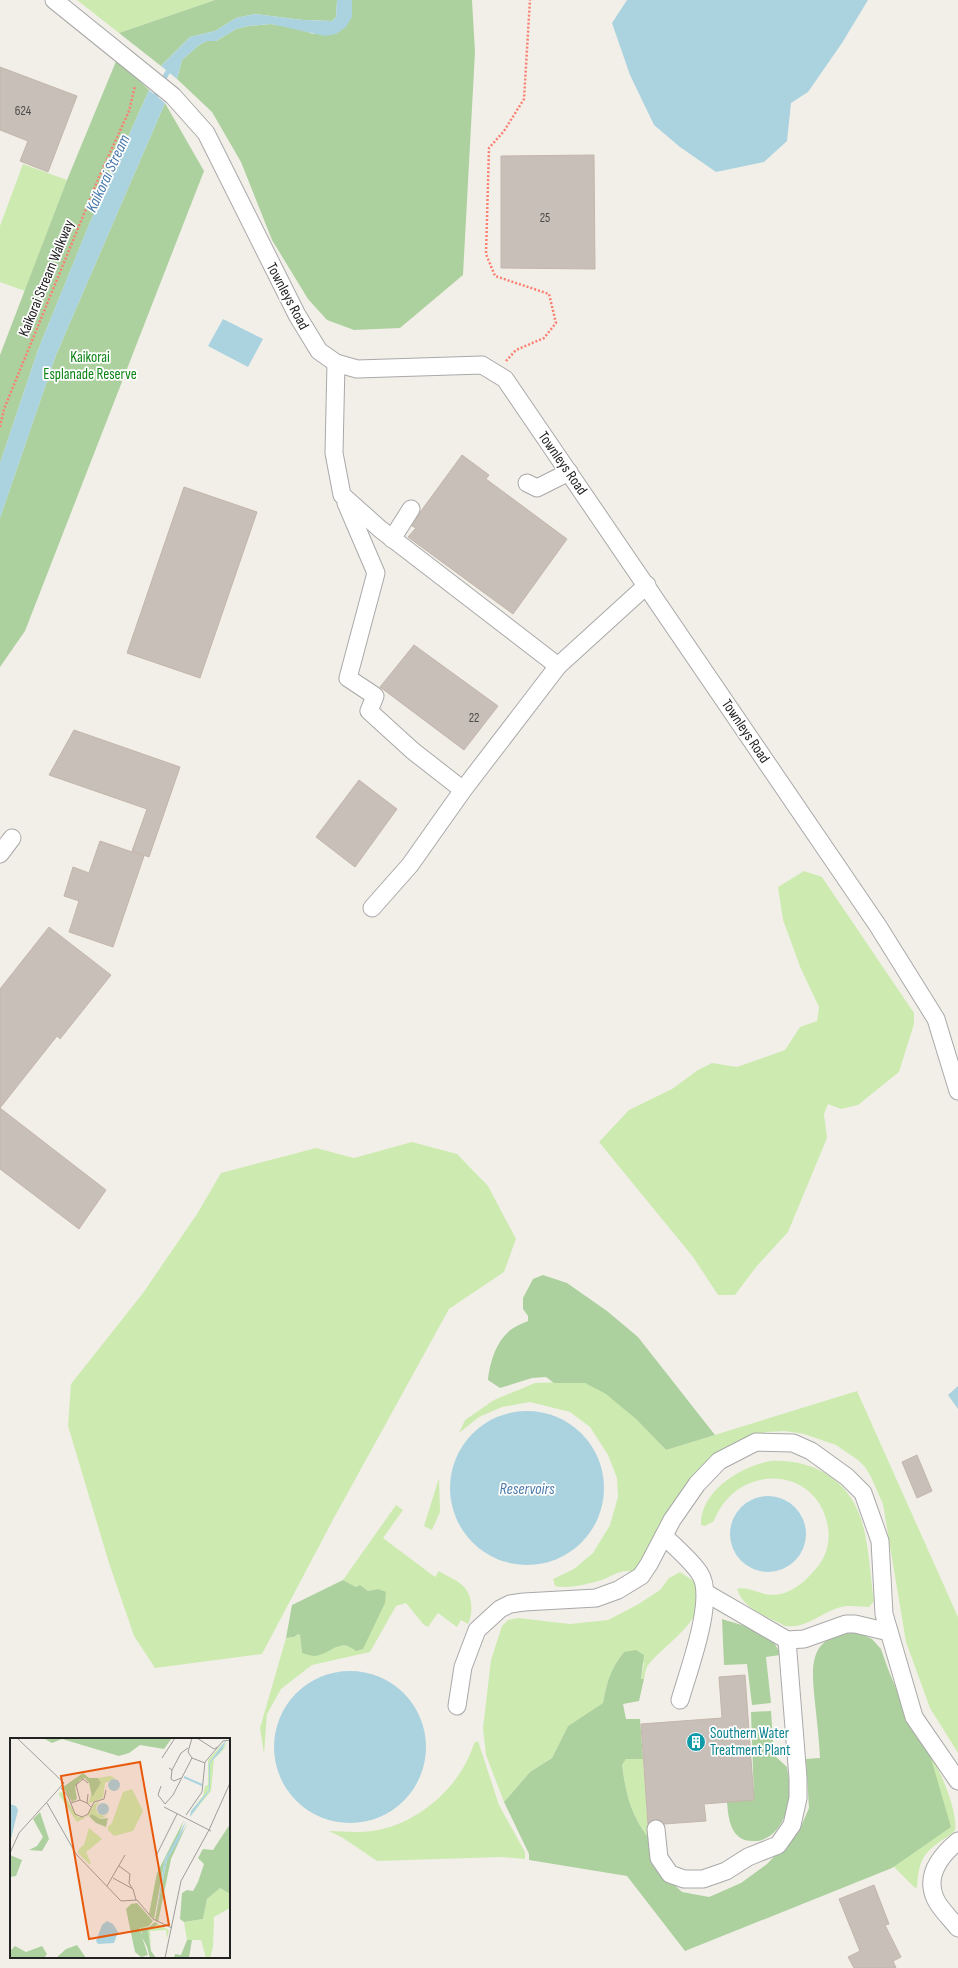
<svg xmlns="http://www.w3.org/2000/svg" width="958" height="1968" font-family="'Sofia Sans Condensed',sans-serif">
<rect width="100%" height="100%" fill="#f2efe9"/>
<!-- grass -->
<g fill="#cdebb0">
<polygon points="77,0 215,0 119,33"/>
<polygon points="23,164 67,180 25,291 0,282 0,226"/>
<polygon points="804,871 822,877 914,1013 914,1024 899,1072 858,1105 841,1109 828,1104 824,1114 827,1138 788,1232 756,1267 735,1295 718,1295 693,1257 599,1142 629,1110 672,1089 698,1070 712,1063 737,1067 785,1050 800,1027 817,1021 819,1007 801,969 783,920 778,887"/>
<polygon points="412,1142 457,1154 488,1186 516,1239 504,1272 449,1309 335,1516 262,1654 155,1668 134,1636 109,1563 68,1426 71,1384 143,1293 197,1214 221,1173 316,1148 354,1158"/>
<path d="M535 1383C551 1383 568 1381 584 1383 606 1385 650 1433 666 1450L857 1391 958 1617V1753L930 1708 906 1642 883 1504 871 1477 865 1467 858 1460 836 1445 804 1434 785 1431 767 1432 745 1438 719 1452 635 1573C623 1567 613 1576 602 1580 587 1584 570 1589 555 1586L553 1579 574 1569 593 1553 610 1525 618 1497 617 1478 608 1455 590 1427 570 1412 530 1402 502 1407 479 1417 459 1433 465 1420 494 1400Z"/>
<path d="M771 1461C812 1459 848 1479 861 1519 869 1542 870 1576 874 1601L869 1607C860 1607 849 1605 841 1607 821 1612 807 1629 785 1626 766 1616 744 1610 737 1589 751 1585 765 1601 787 1592 801 1586 810 1576 819 1565 827 1554 830 1541 828 1527 817 1464 736 1463 714 1521L705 1526 701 1525C700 1491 741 1466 771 1461Z"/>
<polygon points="439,1478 440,1512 432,1530 424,1526"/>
<path d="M396 1505 403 1510 383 1538 435 1577 439 1571C446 1576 460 1581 465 1588 473 1598 473 1614 468 1624L461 1620 457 1627 438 1613 428 1627 423 1624 406 1603 396 1606 370 1652 312 1665 281 1689 267 1714 264 1754 260 1728 286 1638 294 1637 298 1634 300 1635 302 1653 328 1651 339 1645 351 1647 378 1589 368 1591 360 1585 356 1587 343 1580Z"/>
<path d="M680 1572C684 1575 692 1579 695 1583 714 1619 662 1644 647 1667 645 1671 645 1676 644 1679H641L644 1663 624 1652C610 1670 607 1682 603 1703L568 1726 552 1758 530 1772 504 1802 486 1755 483 1728 491 1660 502 1626 508 1620 518 1618 570 1624 608 1620 637 1605 660 1590 669 1578Z"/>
<path d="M478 1741 499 1805 525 1852V1859L502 1857 377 1861 343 1838 329 1831C343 1831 357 1833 372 1831 417 1825 461 1787 474 1743Z"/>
<path d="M930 1755C940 1769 958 1812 955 1830 952 1835 943 1839 938 1843 920 1856 919 1866 917 1887L915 1888 894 1867Z"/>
<path d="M626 1759H643L648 1825H652V1837L647 1836C630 1813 626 1793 622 1765Z"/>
</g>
<!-- forest -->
<g fill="#add19e">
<polygon points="215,0 337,0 336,17 332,21 303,20 255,14 236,18 215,31 190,37 161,66 119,33"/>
<polygon points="352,0 472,0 475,52 463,275 400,328 354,330 327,320 308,299 272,240 241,162 212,112 177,79 182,60 199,45 207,41 216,41 236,29 248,26 271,24 300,29 313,34 352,17"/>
<polygon points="117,59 149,90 88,227 38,350 0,463 0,355 67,180"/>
<polygon points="165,103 204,171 25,631 0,667 0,518 56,355"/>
<path d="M543 1275 567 1283 607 1311 638 1337 715 1435 666 1450 636 1419 606 1394 585 1383H554L546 1377 532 1378 500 1388 488 1380C490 1360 498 1335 517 1326 520 1324 524 1323 528 1321V1316L523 1309V1298L533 1279Z"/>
<path d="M343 1580 356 1587 360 1585 368 1591 378 1589 386 1592 385 1603 363 1649 356 1651C338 1637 332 1654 315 1656 311 1656 306 1654 302 1653L300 1635 298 1634 294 1637 286 1638 292 1605Z"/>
<path d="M722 1619C741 1625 775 1632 780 1655L766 1657 771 1703 752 1705 747 1664 724 1665Z"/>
<path d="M857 1632 872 1639 881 1649 888 1669 909 1720 930 1755 951 1827 892 1868 685 1951 627 1876 529 1860V1854L504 1802 530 1772 552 1758 568 1726 603 1703C607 1682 610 1670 624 1652L636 1650 644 1655 641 1679H644L639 1701 623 1704 626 1719H640L643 1759H626L622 1765C626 1793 630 1813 647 1836L652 1837 665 1876 682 1892 709 1897 741 1883 767 1864 799 1831 809 1808 806 1759 820 1758C819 1740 817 1721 815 1703 811 1664 808 1635 857 1632Z"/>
<path d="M771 1711 774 1755 787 1767C788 1777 792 1789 790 1798 787 1817 775 1842 753 1841 748 1841 743 1840 739 1837 729 1829 728 1814 727 1802L754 1800 751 1712Z"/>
</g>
<!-- water -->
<g fill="#aad3df">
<polygon points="337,0 352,0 352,17 346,27 336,34 325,36 271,24 248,26 236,29 216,41 207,41 199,45 182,60 177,79 161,66 190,37 215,31 236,18 255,14 303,20 332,21 336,17"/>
<polygon points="627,0 868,0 842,43 808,92 791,103 787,141 764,162 716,172 680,147 654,125 630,75 612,23"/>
<polygon points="149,90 165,103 56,355 0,518 0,463 38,350 88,227"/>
<polygon points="223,319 263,339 248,367 208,346"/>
<polygon points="958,1386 958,1409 948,1395"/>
<circle cx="527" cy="1488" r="77"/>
<circle cx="768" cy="1534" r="38"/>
<circle cx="350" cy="1747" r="76"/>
</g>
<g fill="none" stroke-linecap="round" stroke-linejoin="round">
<!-- stream -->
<polyline stroke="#aad3df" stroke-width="5" points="153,101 167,73 172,67"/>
</g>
<!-- building -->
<g fill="#c7bfb8" stroke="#c4b6ab">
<polygon points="0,67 77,96 48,172 20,161 28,141 0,130"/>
<polygon points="594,155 595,269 501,268 501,156"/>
<polygon points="462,455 489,475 486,479 567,539 513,614 408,537 416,528 412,526 421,511"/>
<polygon points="184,487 257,512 200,678 127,653"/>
<polygon points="414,645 498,706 464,750 380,687"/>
<polygon points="74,730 180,767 149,857 132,851 147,809 49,775"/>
<polygon points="359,780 397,809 355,867 316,837"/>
<polygon points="100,841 144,856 113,947 69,932 79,901 64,896 73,867 89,873"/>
<polygon points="49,927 111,975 60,1039 57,1036 0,1108 106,1190 79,1229 0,1169 0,989"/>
<polygon points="917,1455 932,1491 917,1498 902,1462"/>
<polygon points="745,1675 754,1800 704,1804 706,1821 664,1824 660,1820 655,1819 648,1824 641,1724 722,1718 719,1677"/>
<polygon points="874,1885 889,1924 885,1925 901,1957 893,1961 896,1968 854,1968 848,1957 860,1951 839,1899"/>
</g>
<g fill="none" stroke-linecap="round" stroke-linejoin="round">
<defs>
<g id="minor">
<polyline points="54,0 173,96 206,133 297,315 319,351 336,363 357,369 482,365 505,379 878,926 936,1019 958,1091"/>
<polyline points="336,363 334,453 342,495 380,529 558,666"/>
<polyline points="527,483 537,488 569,472"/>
<polyline points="346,503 376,573 348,678 375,696 369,711 413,751 463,790"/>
<polyline points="392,539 411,509"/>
<polyline points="0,854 12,838"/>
<polyline points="372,908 410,865 463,790 558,666 647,585"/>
<path d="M664 1536C674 1546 693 1562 700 1574 716 1598 688 1672 680 1700"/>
<polyline points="706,1593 787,1640 804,1639 846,1624 855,1624 889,1632"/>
<polyline points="457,1706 463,1667 477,1630 500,1609 510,1604 524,1602 596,1598 618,1590 641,1576 649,1564 672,1520 697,1484 719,1461 756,1442 793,1443 811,1451 847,1477 863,1493 880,1541 884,1614 914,1717 958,1781"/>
<polyline points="656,1829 659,1858 670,1874 684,1879 703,1879 726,1871 748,1857 778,1845 792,1825 798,1798 798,1778 787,1640"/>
<path d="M958 1841C941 1855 925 1875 935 1898 939 1908 951 1919 958 1928"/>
</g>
</defs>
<!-- minor casing -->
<use href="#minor" stroke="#a9a9a9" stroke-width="19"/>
<!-- path -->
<g stroke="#fa8072" stroke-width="2.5" stroke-dasharray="2 2" stroke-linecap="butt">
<polyline points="506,361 516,350 544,338 556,323 549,294 495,276 486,254 489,148 504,131 524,99 530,0"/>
<polyline points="0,427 4,409 99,177 129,111 135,86"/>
</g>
<!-- minor -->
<use href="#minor" stroke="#fff" stroke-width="17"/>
</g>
<!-- icons -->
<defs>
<symbol id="building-disc" viewBox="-11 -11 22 22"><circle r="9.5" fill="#0f9aa8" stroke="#fff"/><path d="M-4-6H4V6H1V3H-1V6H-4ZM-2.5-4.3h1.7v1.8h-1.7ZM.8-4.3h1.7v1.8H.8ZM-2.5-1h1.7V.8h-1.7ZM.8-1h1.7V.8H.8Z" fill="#fff"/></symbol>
</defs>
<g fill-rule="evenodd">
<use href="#building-disc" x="685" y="1731" width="22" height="22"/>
</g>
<g text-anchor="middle" stroke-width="3.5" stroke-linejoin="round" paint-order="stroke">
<!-- number labels -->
<g font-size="13" fill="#4b4948">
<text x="23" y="115">624</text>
<text x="545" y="222">25</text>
<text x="474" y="722">22</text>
</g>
<!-- street labels -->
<g font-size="15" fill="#222" stroke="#fff">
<text transform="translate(46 278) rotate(-68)" y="5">Kaikorai Stream Walkway</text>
<text transform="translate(288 296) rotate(62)" y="5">Townleys Road</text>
<text transform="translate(563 463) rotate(55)" y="5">Townleys Road</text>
<text transform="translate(746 731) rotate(56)" y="5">Townleys Road</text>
</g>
<!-- park labels -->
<g font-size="15" fill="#0c8416" stroke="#fff">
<text x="90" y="362">Kaikorai<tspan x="90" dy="17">Esplanade Reserve</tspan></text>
</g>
<!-- culture labels -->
<g font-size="15" fill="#0d838f" stroke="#fff" text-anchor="start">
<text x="710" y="1738">Southern Water<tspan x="710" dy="17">Treatment Plant</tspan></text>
</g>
<!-- water labels -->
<g font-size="16" font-style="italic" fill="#4a7aab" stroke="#fff">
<text transform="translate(107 173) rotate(-65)" y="6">Kaikorai Stream</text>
<text x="527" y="1494">Reservoirs</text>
</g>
</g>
<!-- overview -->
<g transform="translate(10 1738)">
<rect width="220" height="220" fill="#f2efe9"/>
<path d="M216 2 199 25V52L178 78 193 58 195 48 198 47V22ZM218 3 214 11 204 21 201 53 180 79 200 52V25ZM100 38 105 40 95 45 93 60 78 66 81 57 91 45 88 40ZM122 51 133 73 123 93 104 98 98 92V89L102 85 113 54ZM52 54 68 79H76L84 66 89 63 86 69 87 75 94 78 100 76 90 81 82 76 67 84 48 55ZM79 90 92 101 76 114 81 125 79 126 68 115 69 111 74 107ZM210 150 220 156V170L204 179 203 209 200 220H196L191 202H177L174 184 193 181 197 161ZM148 186 159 192 157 201 156 192 140 193 141 209 138 192Z" fill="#cdebb0"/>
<path d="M33 0H162L154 11 130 7 119 15 109 18 52 1 42 5ZM73 35 79 40H88L91 45 82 59 79 45 75 40 70 42 65 49 67 61 62 64 53 49ZM30 74 39 101 32 113 19 112 27 108 33 99 23 81ZM82 76 90 81 98 80 96 89 86 85 79 78ZM174 82 167 102 155 121 144 181 139 176 147 135ZM178 84 161 121 148 184 145 182 157 122ZM220 86V156L210 150 197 161 193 181 174 184 170 181 172 155 177 152 183 153 188 144 194 126 188 120 193 111 203 112ZM0 117 12 122 6 138 0 139ZM127 165 143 183 139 188 130 190 132 198 131 190 139 189 145 184 148 186 138 192 141 213 146 220H140L137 209 132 199 138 217 131 219 125 214 116 171 121 166ZM177 202H182L179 220H164L165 216 171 217ZM67 207 76 220H46L56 211ZM5 208 16 214 32 208 37 216 34 220H0V213Z" fill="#add19e"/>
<path d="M216 2 212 12 200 25V52L180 79 181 73 199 52V25ZM98 47a6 6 0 1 1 12 0a6 6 0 1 1-12 0ZM87 71a6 6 0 1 1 12 0a6 6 0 1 1-12 0ZM0 66 6 68 8 72 0 105ZM176 83 169 102 157 122 145 182 155 121ZM97 183 103 186 108 194 104 205 88 206 86 203 92 187Z" fill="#aad3df"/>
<path fill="none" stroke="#aad3df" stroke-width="2" d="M174 39 192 47"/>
<path fill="none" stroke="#9f9d99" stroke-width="1" d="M187 0 204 11 208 9M152 20 165 0M182 20 178 14 182 0M159 30 162 32 171 15 178 10M162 32 161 41 164 43 171 40M151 48 148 57 155 66 163 57 182 20 195 25M51 50 58 58 65 76 72 79 78 76 84 64 94 61 96 52M78 56 77 65 81 69M70 62 66 47 73 41 78 45M37 65 66 116 111 163 127 162 143 181 162 190M61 65 70 62 77 65M154 69 201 93M176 77 192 54 195 24 213 3 220 2M0 115 9 95 54 45 7 0M146 118 167 76M109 128 120 136 119 145 122 150M103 140 123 151 126 162M97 148 115 117M155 220 171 143 199 92 220 45"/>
<path fill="#e8590c" fill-opacity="0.15" stroke="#e8590c" stroke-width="2" d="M130 24 159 187 79 201 51 38Z"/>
<rect width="220" height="220" fill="none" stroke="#222" stroke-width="2"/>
</g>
</svg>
